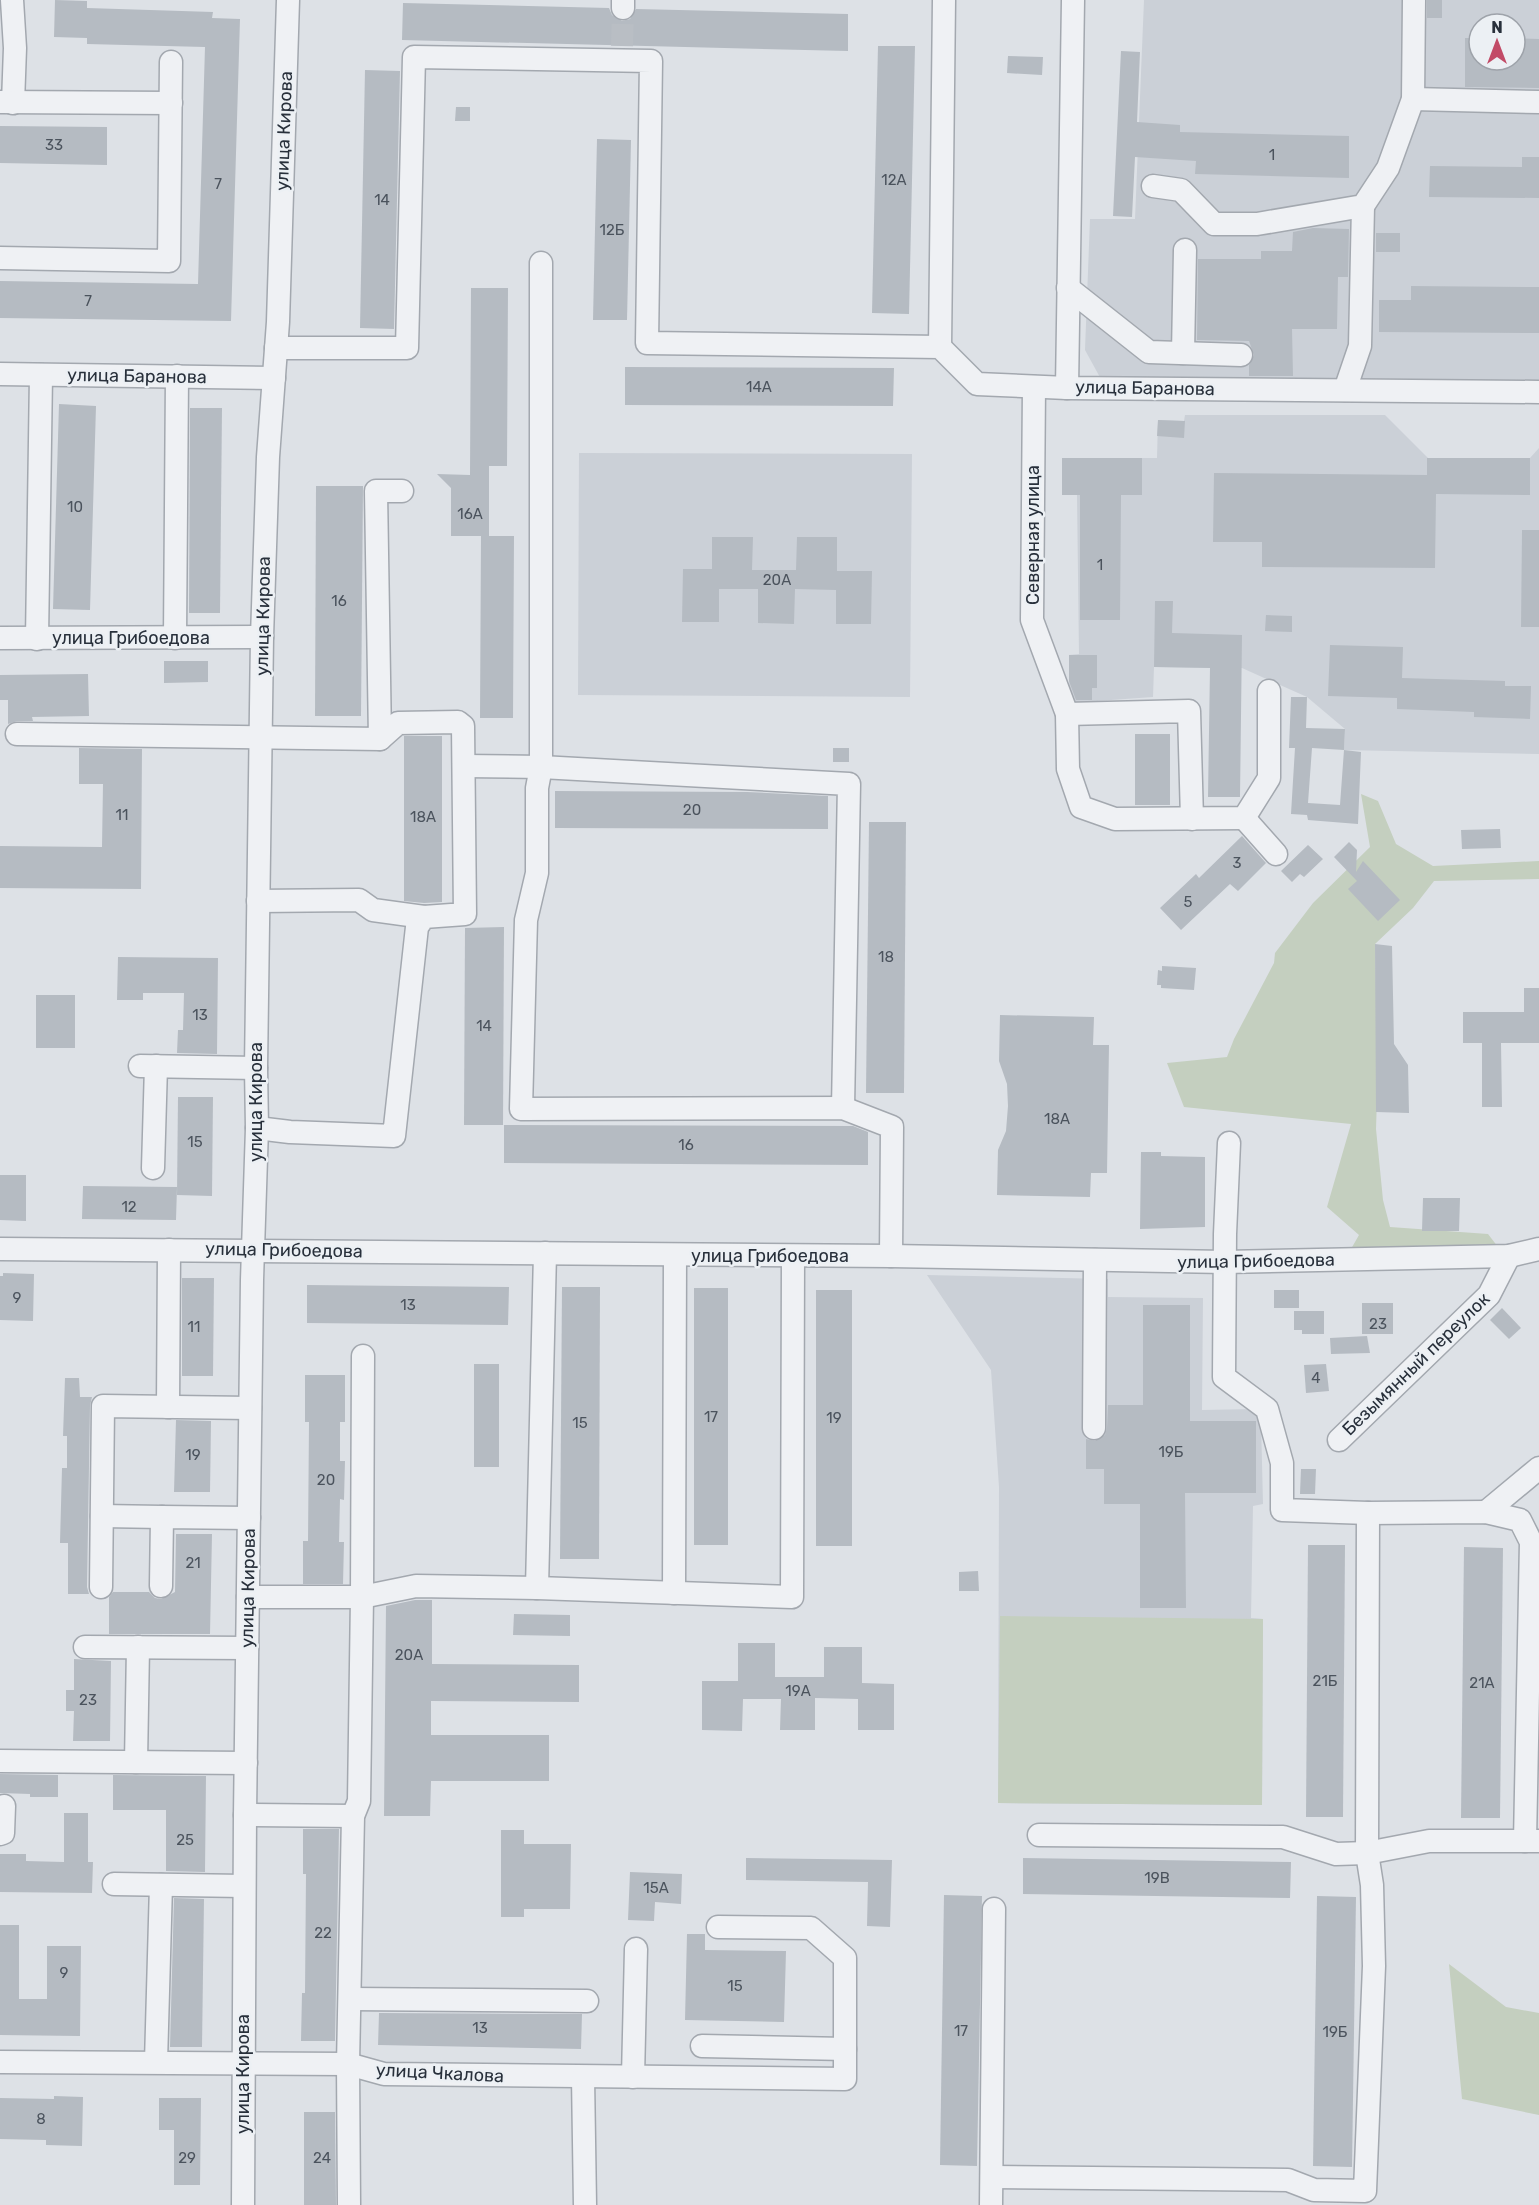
<svg xmlns="http://www.w3.org/2000/svg" width="1539" height="2205" font-family="Rubik,sans-serif">
<rect width="100%" height="100%" fill="#dde1e6"/>
<!-- built -->
<g fill="#cbd0d7" fill-rule="evenodd">
<path d="M1144 0H1539V386L1102 381 1085 350 1090 219H1135ZM1479 24H1515V60H1479Z"/>
<polygon points="1185,415 1385,415 1428,458 1530,458 1539,448 1539,754 1344,750 1345,729 1307,697 1242,668 1154,667 1153,697 1069,703 1069,655 1079,654 1077,495 1062,495 1062,458 1157,458 1158,420 1184,421"/>
<polygon points="579,453 912,454 910,697 578,695"/>
<polygon points="927,1275 1108,1279 1108,1297 1203,1298 1202,1410 1256,1409 1261,1422 1263,1504 1253,1506 1251,1618 1263,1619 1262,1805 998,1803 999,1487 991,1370"/>
</g>
<!-- green -->
<g fill="#c4cfbf">
<polygon points="1361,794 1378,801 1396,844 1433,866 1539,861 1539,879 1434,881 1413,908 1375,944 1378,1068 1376,1129 1383,1200 1390,1227 1488,1234 1498,1247 1351,1249 1359,1235 1327,1207 1351,1124 1184,1107 1167,1063 1227,1057 1234,1039 1274,963 1275,953 1313,903 1370,847"/>
<polygon points="1000,1616 1263,1619 1262,1805 998,1803"/>
<polygon points="1449,1964 1506,2007 1539,2013 1539,2115 1462,2099"/>
</g>
<!-- building -->
<g fill="#b5bbc2">
<polygon points="55,0 87,1 87,8 213,12 212,18 240,19 231,321 0,318 0,281 198,284 205,47 87,44 87,38 54,37"/>
<rect x="1427" y="0" width="15" height="18"/>
<polygon points="403,3 609,8 612,15 622,21 630,19 636,9 848,14 848,51 402,40"/>
<polygon points="1465,38 1479,38 1479,60 1515,60 1515,38 1539,39 1539,88 1465,87"/>
<polygon points="878,46 915,46 909,314 872,313"/>
<polygon points="1121,51 1140,52 1137,122 1180,125 1180,132 1349,136 1349,178 1195,174 1196,161 1135,157 1132,217 1113,216"/>
<polygon points="1008,56 1043,57 1042,75 1007,73"/>
<polygon points="365,70 400,71 394,329 360,328"/>
<polygon points="456,107 470,107 470,121 455,121"/>
<polygon points="0,126 107,127 107,165 0,163"/>
<polygon points="597,139 631,140 627,320 593,320"/>
<polygon points="1522,157 1539,157 1539,198 1429,197 1430,166 1522,167"/>
<polygon points="1313,228 1349,229 1348,277 1338,277 1337,329 1292,329 1293,376 1249,376 1249,365 1254,355 1249,341 1197,340 1198,259 1261,259 1261,251 1292,251 1293,232"/>
<rect x="1376" y="233" width="24" height="19"/>
<polygon points="1411,286 1539,287 1539,333 1379,332 1379,300 1411,300"/>
<polygon points="471,288 508,288 507,466 489,466 489,536 514,536 513,718 480,718 481,536 451,536 451,488 437,474 470,475"/>
<polygon points="625,367 894,368 893,406 625,405"/>
<polygon points="59,404 96,406 90,610 53,609"/>
<polygon points="190,408 222,408 220,613 189,613"/>
<polygon points="1158,420 1185,421 1184,438 1157,436"/>
<polygon points="1062,458 1142,458 1142,495 1121,495 1120,620 1080,620 1080,495 1062,495"/>
<polygon points="1427,458 1530,458 1530,495 1436,494 1435,568 1262,567 1262,542 1213,542 1214,473 1427,475"/>
<polygon points="316,486 363,486 361,716 315,716"/>
<polygon points="1522,530 1539,530 1539,627 1521,627"/>
<polygon points="712,537 753,537 752,570 796,570 797,537 837,537 837,571 872,571 871,624 836,624 836,590 795,589 794,624 758,623 758,589 719,589 719,622 682,622 683,569 712,569"/>
<polygon points="1155,601 1173,601 1172,633 1242,635 1240,797 1208,797 1210,668 1154,667"/>
<polygon points="1266,615 1292,616 1292,632 1265,631"/>
<polygon points="1330,645 1403,647 1402,678 1505,681 1505,686 1531,686 1530,719 1474,717 1474,712 1397,709 1397,698 1328,696"/>
<polygon points="1069,655 1097,655 1097,688 1092,688 1092,700 1076,700 1069,681"/>
<polygon points="164,661 208,661 208,682 164,683"/>
<polygon points="88,674 89,716 32,717 33,721 17,721 8,724 8,700 0,700 0,675"/>
<polygon points="1291,697 1307,697 1306,728 1345,729 1344,750 1312,748 1308,803 1340,805 1344,750 1361,752 1358,824 1308,820 1307,815 1291,814 1295,748 1289,748"/>
<rect x="1135" y="734" width="35" height="71"/>
<polygon points="404,736 442,736 442,902 424,903 404,901"/>
<polygon points="79,748 142,749 141,889 0,888 0,846 102,847 103,784 79,784"/>
<rect x="833" y="748" width="16" height="14"/>
<polygon points="555,791 747,792 828,796 828,829 555,828"/>
<polygon points="869,822 906,822 904,1093 866,1093"/>
<polygon points="1500,829 1501,848 1462,849 1461,830"/>
<polygon points="1242,836 1266,863 1238,891 1230,884 1181,930 1160,908 1196,874 1199,878"/>
<polygon points="1349,842 1357,850 1356,872 1363,861 1400,900 1378,921 1348,889 1357,881 1334,857"/>
<polygon points="1308,845 1323,859 1304,877 1300,874 1292,882 1281,871"/>
<polygon points="504,927 503,1125 464,1125 465,928"/>
<polygon points="1375,944 1392,946 1394,1044 1408,1065 1409,1113 1376,1112"/>
<polygon points="118,957 218,958 217,1054 177,1053 178,1030 183,1030 184,993 143,993 143,1000 117,1000"/>
<polygon points="1162,966 1196,968 1194,990 1161,988 1161,985 1157,985 1158,970 1162,971"/>
<polygon points="1524,988 1539,988 1539,1043 1501,1043 1502,1107 1482,1107 1482,1043 1463,1043 1463,1012 1524,1012"/>
<rect x="36" y="995" width="39" height="53"/>
<polygon points="1000,1015 1094,1017 1093,1045 1109,1045 1107,1173 1091,1173 1090,1197 997,1195 998,1150 1006,1131 1008,1106 1007,1084 999,1061"/>
<polygon points="178,1097 213,1097 212,1196 177,1195"/>
<polygon points="504,1125 853,1126 868,1132 868,1165 504,1163"/>
<polygon points="1141,1152 1161,1152 1161,1156 1205,1157 1205,1227 1140,1229"/>
<polygon points="0,1175 26,1175 26,1221 0,1220"/>
<polygon points="83,1186 177,1187 176,1220 82,1219"/>
<polygon points="1423,1198 1460,1198 1459,1231 1422,1231"/>
<polygon points="3,1273 34,1274 33,1321 0,1320 0,1276 3,1276"/>
<polygon points="182,1278 214,1278 213,1376 182,1376"/>
<polygon points="307,1285 509,1287 508,1325 307,1323"/>
<polygon points="562,1287 600,1287 599,1559 560,1559"/>
<rect x="694" y="1288" width="34" height="257"/>
<rect x="816" y="1290" width="36" height="256"/>
<rect x="1274" y="1290" width="25" height="18"/>
<rect x="1362" y="1303" width="31" height="31"/>
<polygon points="1143,1305 1190,1305 1190,1421 1256,1421 1256,1493 1185,1493 1186,1608 1140,1608 1140,1504 1104,1504 1104,1469 1086,1469 1086,1439 1095,1441 1105,1435 1107,1428 1108,1405 1143,1405"/>
<polygon points="1502,1308 1521,1328 1509,1339 1490,1320"/>
<polygon points="1294,1311 1324,1311 1324,1334 1302,1334 1302,1330 1294,1330"/>
<polygon points="1367,1336 1370,1353 1331,1354 1330,1338"/>
<rect x="474" y="1364" width="25" height="103"/>
<polygon points="1326,1364 1329,1391 1306,1393 1304,1365"/>
<polygon points="305,1375 345,1375 345,1422 340,1422 340,1461 345,1461 344,1500 340,1499 339,1542 344,1542 343,1584 303,1584 303,1541 308,1541 309,1422 305,1422"/>
<polygon points="65,1378 79,1378 80,1397 92,1397 90,1406 87,1587 89,1594 68,1594 68,1543 60,1543 62,1468 67,1468 67,1436 63,1436"/>
<polygon points="176,1420 211,1421 210,1492 174,1492"/>
<polygon points="1301,1469 1316,1469 1315,1494 1300,1494"/>
<polygon points="176,1534 212,1534 210,1634 109,1634 109,1597 113,1592 149,1592 155,1598 161,1599 175,1592"/>
<polygon points="1308,1545 1345,1545 1343,1817 1306,1817"/>
<polygon points="1464,1547 1503,1548 1500,1818 1461,1818"/>
<polygon points="978,1571 979,1591 959,1591 959,1572"/>
<polygon points="415,1600 432,1600 432,1664 579,1665 579,1702 431,1701 431,1735 549,1735 549,1781 431,1781 430,1816 384,1816 386,1606"/>
<polygon points="514,1614 570,1615 570,1636 513,1635"/>
<polygon points="738,1643 775,1643 775,1677 824,1677 824,1647 862,1647 862,1683 894,1684 894,1730 858,1730 858,1699 815,1698 815,1730 780,1730 781,1699 743,1699 742,1731 702,1730 702,1681 738,1681"/>
<polygon points="74,1659 111,1661 110,1741 73,1741 74,1711 66,1711 66,1690 74,1690"/>
<polygon points="0,1774 58,1775 58,1797 30,1797 30,1794 0,1793"/>
<polygon points="113,1775 206,1776 205,1872 166,1871 166,1810 113,1810"/>
<polygon points="64,1813 88,1813 88,1862 93,1862 92,1893 0,1892 0,1854 26,1854 26,1861 64,1862"/>
<polygon points="303,1829 339,1829 335,2041 301,2041 302,1993 305,1993 306,1874 303,1874"/>
<polygon points="501,1830 524,1830 524,1844 571,1844 570,1909 524,1909 524,1917 501,1917"/>
<polygon points="746,1858 892,1860 890,1927 867,1926 868,1882 746,1880"/>
<polygon points="1023,1858 1291,1862 1290,1898 1023,1894"/>
<polygon points="630,1872 682,1874 681,1904 655,1902 654,1921 628,1920"/>
<polygon points="944,1895 982,1896 977,2166 940,2165"/>
<polygon points="1317,1896 1356,1897 1352,2167 1313,2166"/>
<polygon points="174,1898 204,1899 202,2047 170,2047"/>
<polygon points="0,1925 19,1925 19,1999 47,1999 47,1946 81,1946 80,2036 0,2035"/>
<polygon points="687,1934 705,1934 705,1950 786,1951 784,2022 685,2020"/>
<polygon points="379,2013 582,2014 581,2049 378,2045"/>
<polygon points="54,2096 83,2097 82,2146 46,2145 46,2140 0,2139 0,2098 54,2099"/>
<polygon points="159,2098 201,2098 200,2185 174,2185 174,2130 159,2130"/>
<polygon points="304,2112 335,2112 336,2205 304,2205"/>
</g>
<g fill="none" stroke-linecap="round" stroke-linejoin="round">
<!-- minor-tunnel -->
<polyline stroke="#b9bec4" stroke-width="22" stroke-dasharray="22 11" stroke-linecap="butt" points="622,46 623,8"/>
<defs>
<g id="minor">
<polyline points="12,0 15,48 13,103"/>
<polyline points="623,8 623,0"/>
<polyline points="1413,99 1539,102"/>
<polyline points="0,102 171,103"/>
<polyline points="1153,186 1181,190 1214,224 1257,224 1363,206 1388,168 1413,99 1414,0"/>
<polyline points="0,258 169,261 171,62"/>
<polyline points="541,263 541,767 537,788 537,873 526,920 521,1109 843,1108 892,1127 891,1256"/>
<polyline points="1068,288 1149,352 1241,355"/>
<polyline points="940,347 944,0"/>
<polyline points="276,348 407,348 414,57 651,61 647,343 940,347 977,384 1067,388 1539,392"/>
<polyline points="1183,353 1185,250"/>
<polyline points="0,374 274,378"/>
<polyline points="1034,387 1032,620 1067,714 1068,769 1081,807 1115,819 1244,818 1269,778 1269,691"/>
<polyline points="1067,388 1073,0"/>
<polyline points="1345,390 1360,346 1363,206"/>
<polyline points="0,638 262,637"/>
<polyline points="175,638 177,376"/>
<polyline points="37,639 41,375"/>
<polyline points="1067,714 1189,711 1192,819"/>
<polyline points="17,734 380,739 376,491 402,491"/>
<polyline points="464,766 541,767 849,784 843,1108"/>
<polyline points="1244,818 1276,854"/>
<polyline points="258,901 359,900 373,910 424,917"/>
<polyline points="140,1066 256,1068"/>
<polyline points="257,1128 290,1132 394,1136 417,927 424,917 465,914 463,726 458,722 398,723 380,739"/>
<polyline points="1229,1143 1225,1234 1224,1377 1267,1409 1282,1463 1282,1510 1368,1513 1486,1512 1520,1520 1531,1542 1525,1841"/>
<polyline points="153,1168 156,1066"/>
<polyline points="0,1249 891,1256 1225,1262 1509,1256 1539,1249"/>
<polyline points="168,1407 169,1250"/>
<polyline points="1094,1428 1095,1260"/>
<polyline points="1339,1440 1489,1295 1509,1256"/>
<polyline points="1486,1512 1539,1468"/>
<polyline points="102,1516 162,1517"/>
<polyline points="161,1586 162,1517 249,1518"/>
<polyline points="101,1587 103,1406 250,1408"/>
<polyline points="537,1588 545,1253"/>
<polyline points="674,1593 675,1255"/>
<polyline points="248,1597 362,1597 416,1586 537,1588 792,1597 793,1256"/>
<polyline points="85,1647 247,1648"/>
<polyline points="0,1761 246,1763"/>
<polyline points="136,1762 138,1647"/>
<polyline points="245,1815 353,1816"/>
<polyline points="0,1834 3,1833 4,1806"/>
<polyline points="1039,1835 1283,1837 1336,1854 1367,1853 1429,1841 1539,1841"/>
<polyline points="114,1884 244,1886"/>
<polyline points="350,1999 587,2001"/>
<polyline points="702,2046 845,2049"/>
<polyline points="0,2062 348,2064 384,2074 845,2079 845,1958 811,1928 718,1927"/>
<polyline points="156,2062 161,1885"/>
<polyline points="583,2077 585,2205"/>
<polyline points="633,2077 636,1949"/>
<polyline points="992,2177 1288,2180 1314,2190 1365,2191 1374,1966 1372,1885 1367,1853 1368,1513"/>
<polyline points="243,2205 245,1815 252,1280 257,1128 256,1068 262,637 268,457 278,322 288,0"/>
<polyline points="349,2205 348,2064 353,1816 359,1801 362,1597 363,1356"/>
<polyline points="991,2205 994,1909"/>
</g>
</defs>
<!-- minor casing -->
<use href="#minor" stroke="#a3a8af" stroke-width="25"/>
<!-- minor -->
<use href="#minor" stroke="#eff1f4" stroke-width="22"/>
</g>
<g text-anchor="middle" stroke-width="5" stroke-linejoin="round" paint-order="stroke">
<!-- number labels -->
<g font-size="15" fill="#4b535d">
<text x="54" y="150">33</text>
<text x="1272" y="160">1</text>
<text x="894" y="185">12А</text>
<text x="218" y="189">7</text>
<text x="382" y="205">14</text>
<text x="612" y="235">12Б</text>
<text x="88" y="306">7</text>
<text x="759" y="392">14А</text>
<text x="75" y="512">10</text>
<text x="470" y="519">16А</text>
<text x="1100" y="570">1</text>
<text x="777" y="585">20А</text>
<text x="339" y="606">16</text>
<text x="692" y="815">20</text>
<text x="122" y="820">11</text>
<text x="423" y="822">18А</text>
<text x="1237" y="868">3</text>
<text x="1188" y="907">5</text>
<text x="886" y="962">18</text>
<text x="200" y="1020">13</text>
<text x="484" y="1031">14</text>
<text x="1057" y="1124">18А</text>
<text x="195" y="1147">15</text>
<text x="686" y="1150">16</text>
<text x="129" y="1212">12</text>
<text x="17" y="1303">9</text>
<text x="408" y="1310">13</text>
<text x="1378" y="1329">23</text>
<text x="194" y="1332">11</text>
<text x="1316" y="1383">4</text>
<text x="711" y="1422">17</text>
<text x="834" y="1423">19</text>
<text x="580" y="1428">15</text>
<text x="1171" y="1457">19Б</text>
<text x="193" y="1460">19</text>
<text x="326" y="1485">20</text>
<text x="193" y="1568">21</text>
<text x="409" y="1660">20А</text>
<text x="1325" y="1686">21Б</text>
<text x="1482" y="1688">21А</text>
<text x="798" y="1696">19А</text>
<text x="88" y="1705">23</text>
<text x="185" y="1845">25</text>
<text x="1157" y="1883">19В</text>
<text x="656" y="1893">15А</text>
<text x="323" y="1938">22</text>
<text x="64" y="1978">9</text>
<text x="735" y="1991">15</text>
<text x="480" y="2033">13</text>
<text x="961" y="2036">17</text>
<text x="1335" y="2037">19Б</text>
<text x="41" y="2124">8</text>
<text x="187" y="2163">29</text>
<text x="322" y="2163">24</text>
</g>
<!-- street labels -->
<g font-size="18" fill="#28303b" stroke="#ecf0f4">
<text transform="translate(284 131) rotate(-88)" y="6">улица Кирова</text>
<text transform="translate(137 376) rotate(1)" y="6">улица Баранова</text>
<text transform="translate(1145 388) rotate(1)" y="6">улица Баранова</text>
<text transform="translate(1033 535) rotate(-90)" y="6">Северная улица</text>
<text transform="translate(263 616) rotate(-89)" y="6">улица Кирова</text>
<text x="131" y="644">улица Грибоедова</text>
<text transform="translate(256 1102) rotate(-90)" y="6">улица Кирова</text>
<text transform="translate(284 1250) rotate(1)" y="6">улица Грибоедова</text>
<text x="770" y="1262">улица Грибоедова</text>
<text transform="translate(1256 1261) rotate(-1)" y="6">улица Грибоедова</text>
<text transform="translate(1416 1364) rotate(-44)" y="6">Безымянный переулок</text>
<text transform="translate(248 1588) rotate(-89)" y="6">улица Кирова</text>
<text transform="translate(440 2073) rotate(3)" y="6">улица Чкалова</text>
<text transform="translate(243 2074) rotate(-90)" y="6">улица Кирова</text>
</g>
</g>
<!-- north arrow -->
<g transform="translate(1497 42)"><circle r="28" fill="#ecf0f4" stroke="#9ea3aa" stroke-width="1.5"/>
<path d="M0-4.5L10 22L0 15L-10 22Z" fill="#c24b67"/>
<text y="-9" font-size="16" font-weight="bold" text-anchor="middle" fill="#28303b">N</text>
</g>
</svg>
